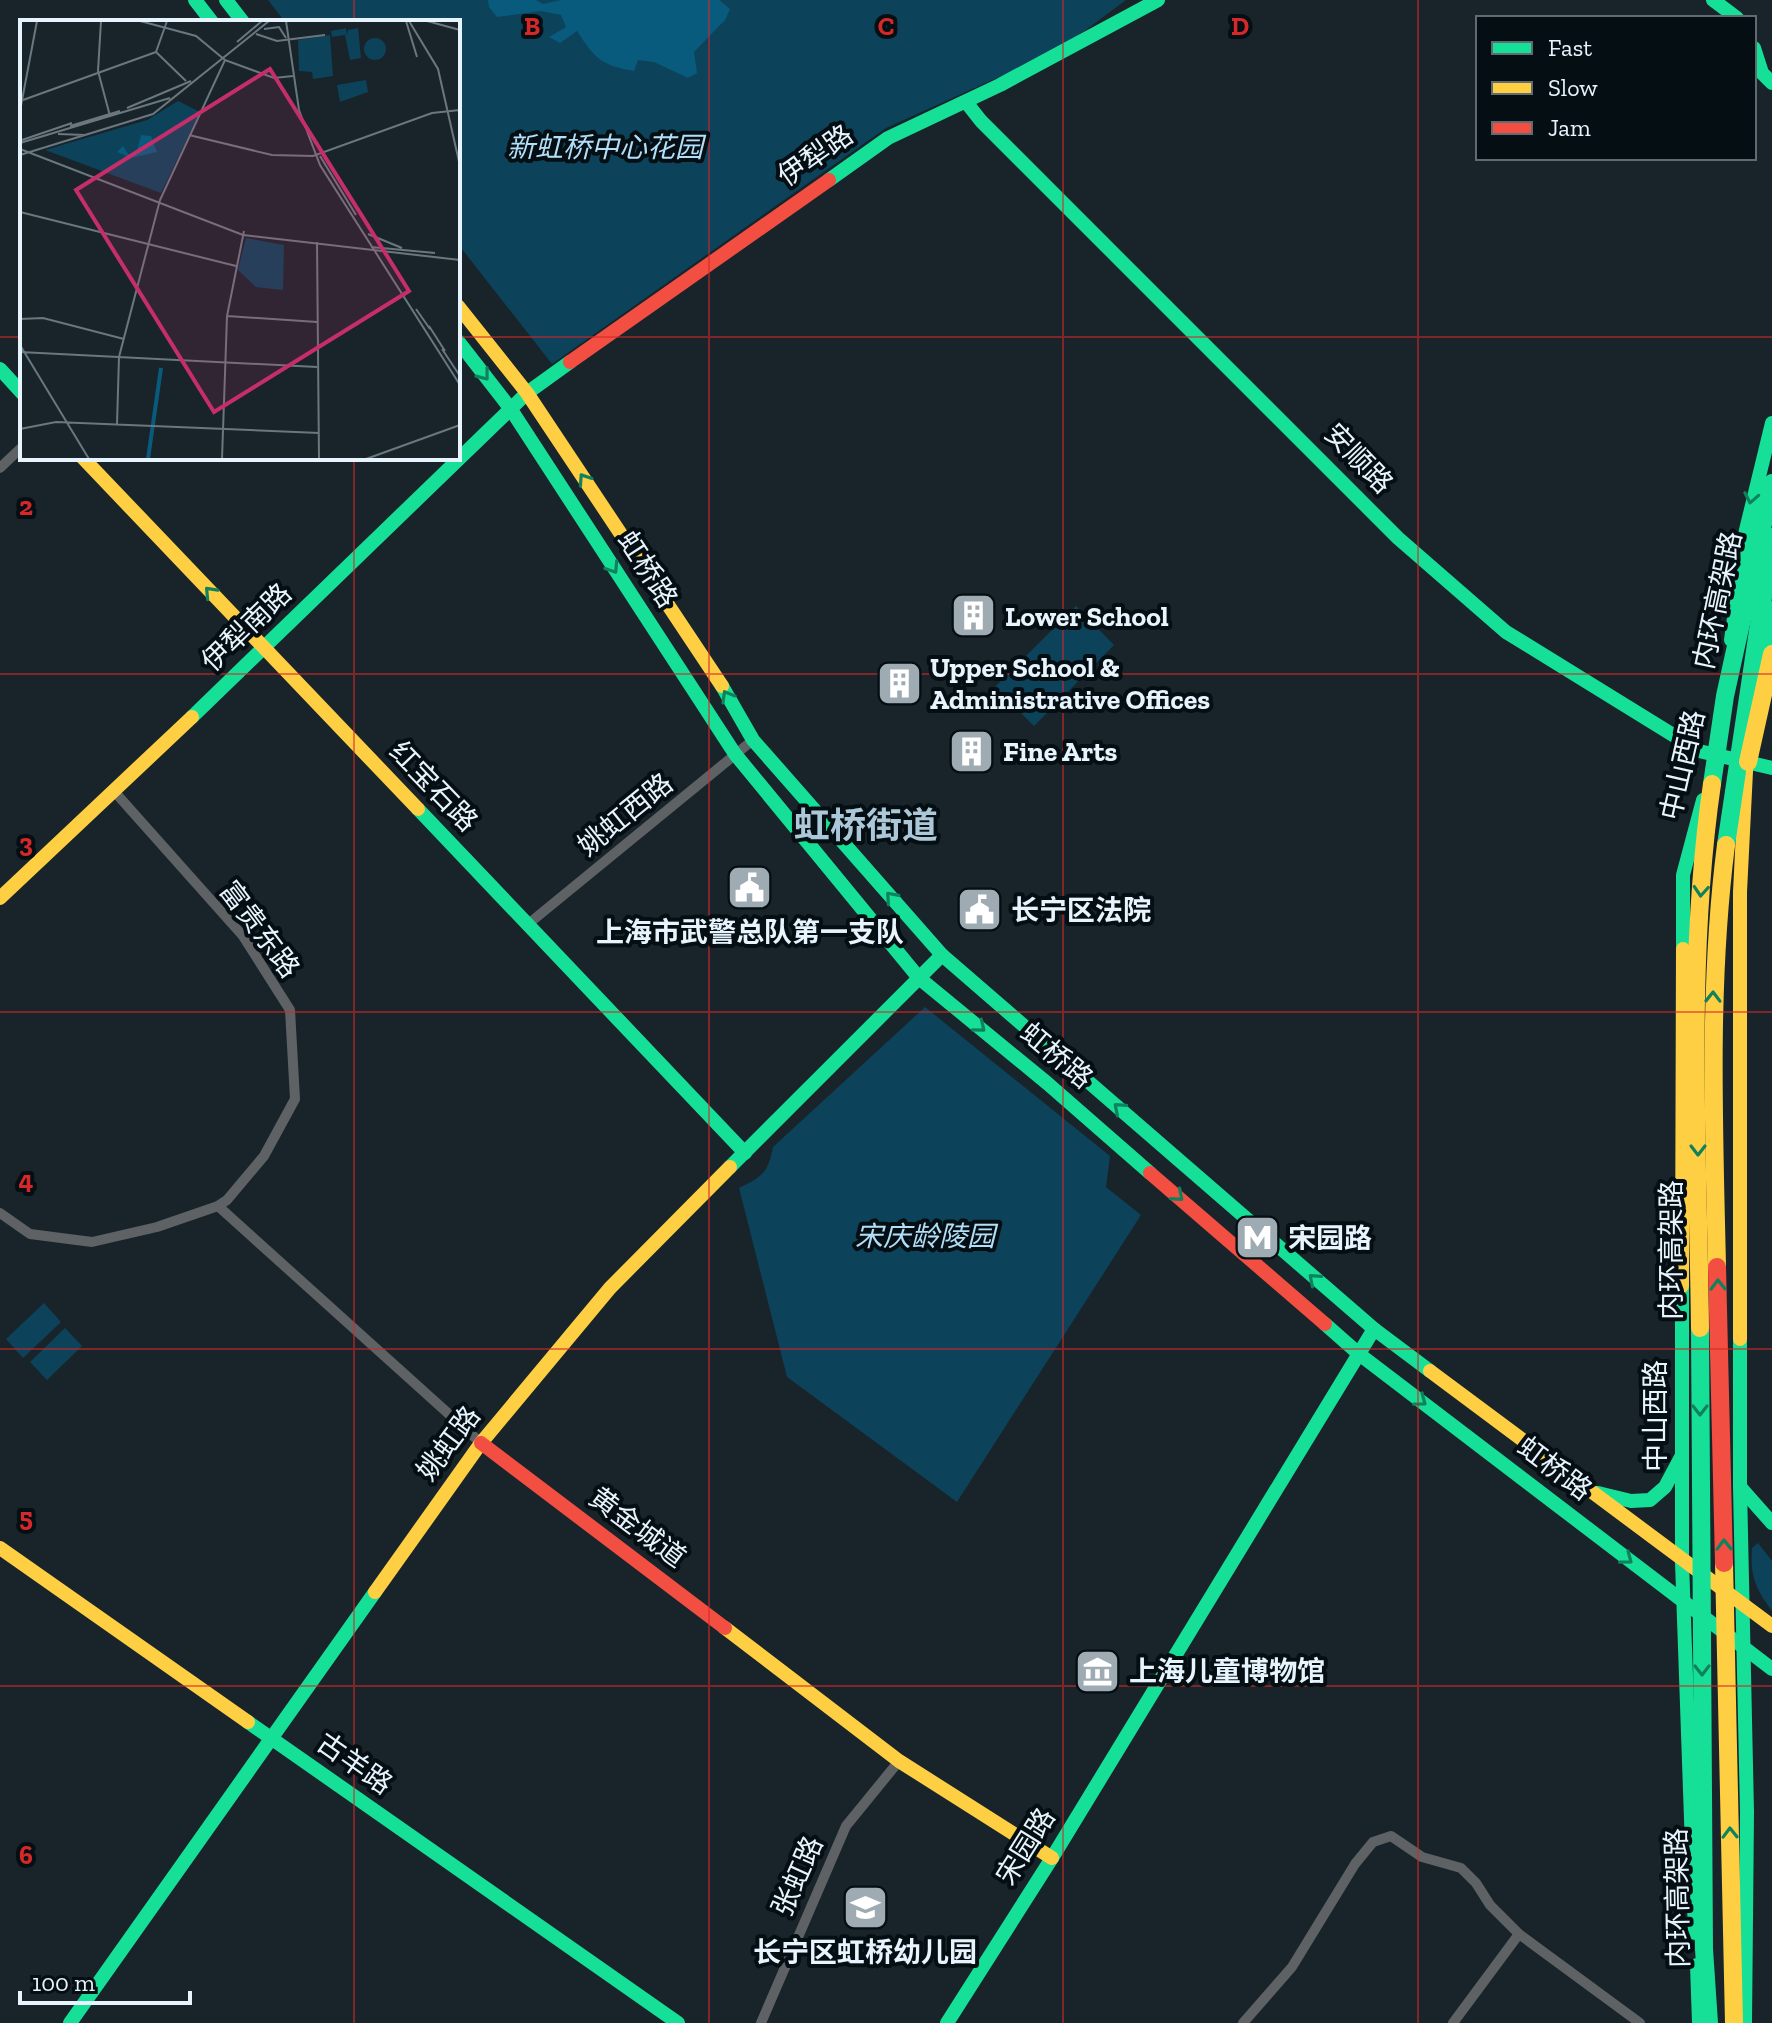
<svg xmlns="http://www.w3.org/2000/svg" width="1772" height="2023" font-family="'Zilla Slab','Noto Sans SC',serif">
<rect width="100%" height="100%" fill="#18242a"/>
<!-- green -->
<g fill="#0c425a">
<polygon points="268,0 1126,0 1059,50 886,128 552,364 458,244 458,22 285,22"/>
<polygon points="1076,606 1114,645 1034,726 995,687"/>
<path d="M925 1007 1110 1156 1106 1187 1141 1215 957 1502 787 1377 739 1188C762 1177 768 1173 773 1147Z"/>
<polygon points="44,1303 61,1322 23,1358 6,1339"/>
<polygon points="65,1328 82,1346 47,1380 30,1362"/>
<path d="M1758 1543 1772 1561V1611C1755 1588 1750 1576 1752 1548Z"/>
</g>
<!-- water -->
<path fill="#095b7d" d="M488 0H536L543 4 561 0H719L730 9 725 20 694 52 697 73 688 78 654 62 638 60 634 71C601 65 595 59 577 31L560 43 549 37 566 27 561 15 541 11 497 17 489 7Z"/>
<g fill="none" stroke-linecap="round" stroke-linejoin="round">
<!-- street -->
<g stroke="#5e6265" stroke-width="10">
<polyline points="0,468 22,447"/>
<polyline points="527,925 753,740"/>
<polyline points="218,1206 481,1443"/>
<polyline points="0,1213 30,1234 92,1242 157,1227 218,1206 227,1200 264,1156 295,1099 290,1010 243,936 113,790"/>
<polyline points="761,2023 846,1826 899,1761"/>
<polyline points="1243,2023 1292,1967 1355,1864 1373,1842 1391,1836 1422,1857 1461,1868 1476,1883 1490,1905 1519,1934 1640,2023"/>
<polyline points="1453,2023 1519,1934"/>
</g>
<!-- fast -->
<g stroke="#16e098" stroke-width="14">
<polyline points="195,0 212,22"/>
<polyline points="226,0 243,22"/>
<polyline points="1713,0 1737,18"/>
<polyline points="1754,48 1762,73 1772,83"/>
<polyline points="966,102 981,121 1398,538 1506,632 1699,751 1772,768"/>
<polyline points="829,180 888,138 1000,85 1158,0"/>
<polyline points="458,341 510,408 735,754 919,978 1047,1083 1150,1173"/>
<polyline points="0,369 22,393"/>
<polyline points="1731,640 1746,530 1772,423"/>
<polyline points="1760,673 1772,608"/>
<polyline points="722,686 753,740 942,955 1374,1329 1430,1371"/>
<polyline points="192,717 527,393 570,362"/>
<polyline points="418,809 745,1153"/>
<polyline points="1683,949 1683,875 1703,800"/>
<polyline points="730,1167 942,955"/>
<polyline points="1682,1286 1682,1562 1695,1933"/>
<polyline points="1325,1324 1359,1354 1772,1669"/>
<polyline points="1740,1339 1740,1487 1747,1812 1745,2023"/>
<polyline points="1740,1487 1772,1523"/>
<polyline points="1598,1493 1631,1501 1650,1500 1665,1487 1681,1457"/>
<polyline points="248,1722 678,2023"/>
<polyline points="1697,1965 1699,2023"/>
<polyline points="70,2023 375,1592"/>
<polyline points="947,2023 1052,1858 1374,1329"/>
</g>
<!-- slow -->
<g stroke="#ffcf43" stroke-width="14">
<polyline points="458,306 527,393 722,686"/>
<polyline points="83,458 418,809"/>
<polyline points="0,898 192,717"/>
<polyline points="1682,1286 1683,949"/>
<polyline points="1740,1339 1740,892 1747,751"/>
<polyline points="1430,1371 1772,1626"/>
<polyline points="0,1548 248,1722"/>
<polyline points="375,1592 481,1443 610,1288 730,1167"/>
<polyline points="725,1628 899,1761 1052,1858"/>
</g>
<!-- jam -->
<g stroke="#f24e42" stroke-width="14">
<polyline points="570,362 829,180"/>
<polyline points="1150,1173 1325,1324"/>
<polyline points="481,1443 725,1628"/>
</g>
<!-- fast-bridge -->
<g stroke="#16e098" stroke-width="18">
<polyline points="1712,784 1725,696 1772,483"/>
<polyline points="1726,845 1772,537"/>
<polyline points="1700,1328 1704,1949 1709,2023"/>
</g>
<!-- slow-bridge -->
<g stroke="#ffcf43" stroke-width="18">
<polyline points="1748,762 1772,654"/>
<path d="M1717 1267C1714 1126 1708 986 1726 845"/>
<path d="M1700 1328C1698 1148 1686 962 1712 784"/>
<polyline points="1724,1563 1734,2023"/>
</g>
<!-- jam-bridge -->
<polyline stroke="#f24e42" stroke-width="18" points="1717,1267 1724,1563"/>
</g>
<!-- one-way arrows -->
<defs><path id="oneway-chevron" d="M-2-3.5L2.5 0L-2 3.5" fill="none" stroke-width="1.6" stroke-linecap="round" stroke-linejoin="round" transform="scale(2)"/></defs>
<g stroke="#0e825c">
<use href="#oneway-chevron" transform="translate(484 375) rotate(52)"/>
<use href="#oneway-chevron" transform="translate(584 479) rotate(-124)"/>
<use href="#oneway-chevron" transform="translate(1751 498) rotate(101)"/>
<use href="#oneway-chevron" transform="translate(613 568) rotate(57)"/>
<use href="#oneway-chevron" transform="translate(210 592) rotate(-133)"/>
<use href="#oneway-chevron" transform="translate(727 696) rotate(-120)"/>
<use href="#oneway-chevron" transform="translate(1701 891) rotate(94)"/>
<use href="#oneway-chevron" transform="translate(891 897) rotate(-131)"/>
<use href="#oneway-chevron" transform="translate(1713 997) rotate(-89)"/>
<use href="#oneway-chevron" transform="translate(980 1027) rotate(39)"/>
<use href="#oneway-chevron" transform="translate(1119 1108) rotate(-139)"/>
<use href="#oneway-chevron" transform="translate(1698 1150) rotate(90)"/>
<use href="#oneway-chevron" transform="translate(1178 1196) rotate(41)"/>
<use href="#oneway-chevron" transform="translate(1314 1279) rotate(-139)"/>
<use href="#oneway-chevron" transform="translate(1718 1285) rotate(-91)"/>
<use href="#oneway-chevron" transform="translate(1421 1401) rotate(37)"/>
<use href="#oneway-chevron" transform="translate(1700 1410) rotate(90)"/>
<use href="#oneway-chevron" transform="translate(1724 1545) rotate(-91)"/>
<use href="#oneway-chevron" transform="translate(1627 1559) rotate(37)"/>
<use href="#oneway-chevron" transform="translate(1702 1670) rotate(90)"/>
<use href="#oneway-chevron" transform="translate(1730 1833) rotate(-91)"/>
</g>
<!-- grid -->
<path fill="none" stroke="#d62828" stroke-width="2" stroke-opacity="0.55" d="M354 0V22M709 0V2023M1063 0V2023M1418 0V2023M0 337H22M458 337H1772M354 458V2023M0 674H1772M0 1012H1772M0 1349H1772M0 1686H1772"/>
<!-- icons -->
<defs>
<symbol id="building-square" viewBox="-11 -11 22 22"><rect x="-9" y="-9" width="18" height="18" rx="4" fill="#9fabb3" stroke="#050e13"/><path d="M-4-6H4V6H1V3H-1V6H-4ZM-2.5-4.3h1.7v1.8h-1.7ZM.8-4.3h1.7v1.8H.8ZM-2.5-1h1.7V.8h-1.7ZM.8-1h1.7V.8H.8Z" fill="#fff"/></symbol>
<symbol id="civic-square" viewBox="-11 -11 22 22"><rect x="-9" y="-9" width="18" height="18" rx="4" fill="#9fabb3" stroke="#050e13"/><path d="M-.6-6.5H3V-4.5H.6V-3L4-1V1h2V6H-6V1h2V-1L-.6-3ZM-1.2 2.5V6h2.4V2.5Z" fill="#fff"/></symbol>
<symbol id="metro-square" viewBox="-11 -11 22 22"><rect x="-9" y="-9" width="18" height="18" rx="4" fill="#9fabb3" stroke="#050e13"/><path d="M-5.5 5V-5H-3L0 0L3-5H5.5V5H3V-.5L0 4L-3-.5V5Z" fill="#fff"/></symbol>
<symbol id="museum-square" viewBox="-11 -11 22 22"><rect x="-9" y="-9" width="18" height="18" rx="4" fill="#9fabb3" stroke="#050e13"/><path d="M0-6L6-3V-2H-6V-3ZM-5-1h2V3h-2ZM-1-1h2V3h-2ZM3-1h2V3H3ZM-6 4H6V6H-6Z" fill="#fff"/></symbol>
<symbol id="school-square" viewBox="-11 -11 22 22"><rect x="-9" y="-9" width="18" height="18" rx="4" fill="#9fabb3" stroke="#050e13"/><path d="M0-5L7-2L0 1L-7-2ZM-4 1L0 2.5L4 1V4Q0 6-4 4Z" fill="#fff"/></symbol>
</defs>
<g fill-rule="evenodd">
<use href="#building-square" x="948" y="590" width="51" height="51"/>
<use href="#building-square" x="874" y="658" width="51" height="51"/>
<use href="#building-square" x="946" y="726" width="51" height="51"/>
<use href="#civic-square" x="724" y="862" width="51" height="51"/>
<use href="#civic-square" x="954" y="884" width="51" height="51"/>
<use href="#metro-square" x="1232" y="1212" width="51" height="51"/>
<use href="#museum-square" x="1072" y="1646" width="51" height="51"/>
<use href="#school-square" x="840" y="1882" width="51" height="51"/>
</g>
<g text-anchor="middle" stroke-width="8" stroke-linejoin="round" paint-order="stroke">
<!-- park labels -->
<g font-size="28" font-style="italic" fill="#b1def8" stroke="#050e13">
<text x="605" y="157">新虹桥中心花园</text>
<text x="925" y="1246">宋庆龄陵园</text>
</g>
<!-- street labels -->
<g font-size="28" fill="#e7f4fd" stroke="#050e13">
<text transform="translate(815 155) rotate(-35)" y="10">伊犁路</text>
<text transform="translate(1359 458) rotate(46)" y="10">安顺路</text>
<text transform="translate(648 569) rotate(57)" y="10">虹桥路</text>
<text transform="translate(1717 600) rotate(-78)" y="10">内环高架路</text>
<text transform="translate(246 627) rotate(-44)" y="10">伊犁南路</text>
<text transform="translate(1682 765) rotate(-77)" y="10">中山西路</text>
<text transform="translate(434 786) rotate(46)" y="10">红宝石路</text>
<text transform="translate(625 814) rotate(-39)" y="10">姚虹西路</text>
<text transform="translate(260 929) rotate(53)" y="10">富贵东路</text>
<text transform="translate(1057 1055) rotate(40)" y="10">虹桥路</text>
<text transform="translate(1671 1250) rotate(-90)" y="10">内环高架路</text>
<text transform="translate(1655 1416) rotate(-90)" y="10">中山西路</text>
<text transform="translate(448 1443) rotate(-53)" y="10">姚虹路</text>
<text transform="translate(1555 1468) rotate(37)" y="10">虹桥路</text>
<text transform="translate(638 1527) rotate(37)" y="10">黄金城道</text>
<text transform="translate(355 1763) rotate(35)" y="10">古羊路</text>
<text transform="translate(1025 1846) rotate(-58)" y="10">宋园路</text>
<text transform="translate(797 1876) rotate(-66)" y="10">张虹路</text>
<text transform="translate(1677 1898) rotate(-91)" y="10">内环高架路</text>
</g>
<!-- poi labels -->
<g font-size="28" font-weight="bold" fill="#e7f4fd" stroke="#050e13" text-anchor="start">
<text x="1005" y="626">Lower School</text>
<text x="930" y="677">Upper School &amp;<tspan x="930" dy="32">Administrative Offices</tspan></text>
<text x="1003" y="761">Fine Arts</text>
<text x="1011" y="920">长宁区法院</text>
<text x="750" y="942" text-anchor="middle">上海市武警总队第一支队</text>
<text x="1288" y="1248">宋园路</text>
<text x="1129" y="1681">上海儿童博物馆</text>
<text x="865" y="1962" text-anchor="middle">长宁区虹桥幼儿园</text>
</g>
<!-- district labels -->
<g font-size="36" font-weight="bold" fill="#acc7d7" stroke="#050e13">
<text x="866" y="838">虹桥街道</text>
</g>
</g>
<!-- overview -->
<g transform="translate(20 20)">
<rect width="440" height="440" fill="#18242a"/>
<path d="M326 8 327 15 328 10 338 8 341 38 330 40 325 15 312 17 311 11ZM310 15 313 56 293 59 292 52 279 51 278 20ZM344 29a11 11 0 1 1 22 0a11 11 0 1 1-22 0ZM346 60 348 72 320 82 317 65ZM158 81 180 92 141 173 25 130 127 100ZM226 218 264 225 263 270 236 267 218 250Z" fill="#0c425a"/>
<path d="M121 115 131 116 137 132 111 138 97 132 103 126 108 134H116Z" fill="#095b7d"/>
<path fill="none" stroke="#095b7d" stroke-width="4" d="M128 439 141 348"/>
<path fill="none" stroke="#6b777e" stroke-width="2" d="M81 1 78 51 90 96M120 1 176 16 205 40M266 1 279 90 300 145 440 365M386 1 397 37M389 1 418 49 440 146M407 1 440 10M244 9 259 7 266 18M236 14 257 21 305 15M217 22 242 1M136 32 166 61M136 32 147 1M3 80 136 32M107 88 171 61M0 91 17 1M50 106 100 91M38 114 65 115M169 115 252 135 293 136 412 93 440 90M2 120 52 103M0 123 150 78M0 129 223 215 440 240M0 135 133 94 249 1M300 136 336 195M0 192 216 246M348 214 382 228M297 222 299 439M351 227 415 233M396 289 410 309M207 296 297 302M0 299 23 298 104 319M409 306 425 331M0 325 69 439M422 329 440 356M0 332 297 347M97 404 99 337 140 180 205 40 254 58 273 56M0 409 36 402 299 413M202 439 207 296 224 211M346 439 440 405"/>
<path fill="#c62e6b" fill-opacity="0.15" stroke="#c62e6b" stroke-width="4" d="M250 49 389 271 194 392 56 170Z"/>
<rect width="440" height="440" fill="none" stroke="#e7f4fd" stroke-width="4"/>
</g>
<g font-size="26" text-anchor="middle" font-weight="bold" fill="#d62828" stroke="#050e13" stroke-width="8" stroke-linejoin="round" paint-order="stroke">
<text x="532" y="35">B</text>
<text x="886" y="35">C</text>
<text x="1240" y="35">D</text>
<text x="26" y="515">2</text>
<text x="26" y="852">3</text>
<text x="26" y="1189">4</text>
<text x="26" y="1526">5</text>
<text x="26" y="1864">6</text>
</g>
<!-- legend -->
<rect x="1476" y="16" width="280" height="144" fill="#050e13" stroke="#5f6a71" stroke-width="2"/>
<rect x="1492" y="42" width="40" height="12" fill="#16e098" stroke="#5f6a71" stroke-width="2"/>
<text x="1548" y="56" font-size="24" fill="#e7f4fd">Fast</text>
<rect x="1492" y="82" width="40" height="12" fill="#ffcf43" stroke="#5f6a71" stroke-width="2"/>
<text x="1548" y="96" font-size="24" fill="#e7f4fd">Slow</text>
<rect x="1492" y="122" width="40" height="12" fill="#f24e42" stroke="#5f6a71" stroke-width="2"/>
<text x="1548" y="136" font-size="24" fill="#e7f4fd">Jam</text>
<!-- scale -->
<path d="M20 1991v12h170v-12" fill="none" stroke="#e7f4fd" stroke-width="4"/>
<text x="32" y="1991" font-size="24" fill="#e7f4fd" stroke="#050e13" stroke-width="6" paint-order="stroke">100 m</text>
</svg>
